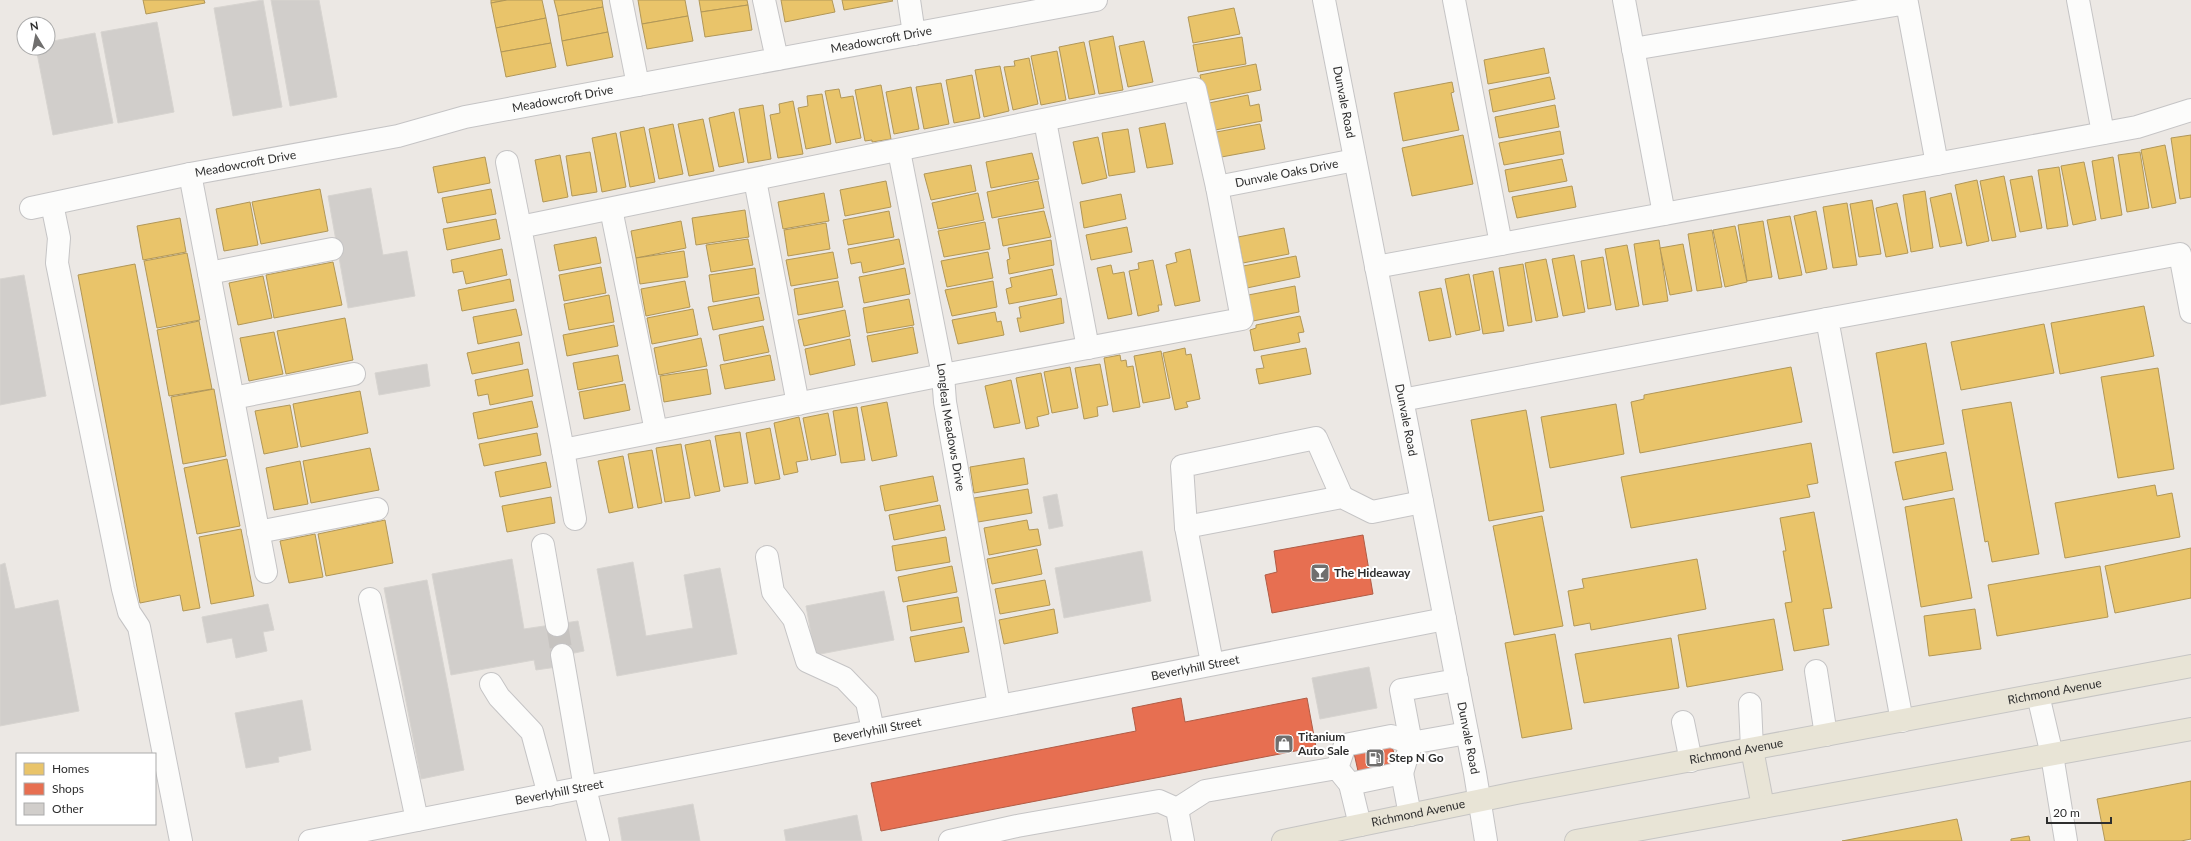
<svg xmlns="http://www.w3.org/2000/svg" width="2191" height="841" font-family="Lato,sans-serif">
<rect width="100%" height="100%" fill="#ece8e4"/>
<!-- homes -->
<g fill="#e9c46a" stroke="#b19758">
<polygon points="143,0 204,0 205,3 146,14"/>
<polygon points="491,0 507,0 491,3"/>
<polygon points="507,0 542,0 546,18 496,28 491,3"/>
<polygon points="554,0 602,0 603,7 558,16"/>
<polygon points="638,0 685,0 688,16 642,24"/>
<polygon points="699,0 747,0 748,5 701,12"/>
<polygon points="781,0 832,0 835,12 785,22"/>
<polygon points="842,0 892,0 893,1 844,10"/>
<polygon points="748,5 752,30 705,37 701,12"/>
<polygon points="603,7 608,32 562,41 558,16"/>
<polygon points="1234,8 1240,34 1193,43 1188,17"/>
<polygon points="688,16 693,41 647,49 642,24"/>
<polygon points="546,18 551,43 501,52 496,28"/>
<polygon points="608,32 613,57 567,66 562,41"/>
<polygon points="1113,36 1123,90 1099,94 1089,41"/>
<polygon points="1242,37 1246,64 1198,72 1193,45"/>
<polygon points="1144,41 1153,82 1128,87 1119,46"/>
<polygon points="1084,42 1095,94 1069,99 1059,47"/>
<polygon points="551,43 556,67 506,77 501,52"/>
<polygon points="1544,48 1549,73 1488,84 1484,60"/>
<polygon points="1057,51 1066,100 1041,105 1031,56"/>
<polygon points="1029,58 1038,104 1013,110 1004,67 1015,66 1014,61"/>
<polygon points="1256,64 1261,90 1205,101 1200,75"/>
<polygon points="1000,66 1009,111 984,117 975,70"/>
<polygon points="972,75 980,118 954,123 946,80"/>
<polygon points="1550,77 1555,99 1493,112 1489,90"/>
<polygon points="1452,82 1454,92 1451,93 1459,130 1403,141 1394,93"/>
<polygon points="941,83 949,124 924,129 916,87"/>
<polygon points="881,85 891,139 872,142 872,140 865,141 855,90"/>
<polygon points="911,87 919,129 894,134 886,92"/>
<polygon points="839,89 841,98 853,96 861,138 836,143 825,91"/>
<polygon points="822,94 831,144 806,149 798,108 808,106 807,96"/>
<polygon points="1248,95 1250,106 1259,104 1262,121 1210,131 1204,104"/>
<polygon points="793,101 803,154 778,158 770,115 780,113 779,104"/>
<polygon points="763,105 771,159 748,163 739,109"/>
<polygon points="1555,105 1559,127 1499,138 1495,117"/>
<polygon points="734,112 744,162 719,167 709,118"/>
<polygon points="703,119 714,171 689,176 678,124"/>
<polygon points="1165,123 1173,164 1147,168 1139,128"/>
<polygon points="673,124 683,174 659,179 649,129"/>
<polygon points="1260,124 1265,149 1216,158 1211,133"/>
<polygon points="644,127 655,182 630,187 620,132"/>
<polygon points="1128,129 1135,172 1109,176 1102,133"/>
<polygon points="1560,131 1564,154 1504,165 1499,143"/>
<polygon points="616,133 626,187 602,192 592,138"/>
<polygon points="1463,135 1473,184 1412,196 1402,148"/>
<polygon points="2191,135 2191,197 2180,199 2171,138"/>
<polygon points="1098,137 1107,178 1082,184 1073,142"/>
<polygon points="2165,145 2176,203 2152,208 2141,150"/>
<polygon points="590,152 597,192 572,196 566,156"/>
<polygon points="2140,152 2149,208 2127,212 2118,155"/>
<polygon points="1032,153 1039,179 991,188 986,162"/>
<polygon points="560,155 568,197 543,202 535,160"/>
<polygon points="485,157 490,183 438,193 433,167"/>
<polygon points="2113,157 2122,215 2101,219 2092,161"/>
<polygon points="1562,159 1567,181 1509,192 1505,170"/>
<polygon points="2084,162 2096,220 2073,225 2061,166"/>
<polygon points="971,165 976,191 931,200 924,174"/>
<polygon points="2059,167 2068,226 2047,229 2038,170"/>
<polygon points="2004,176 2016,237 1992,241 1980,181"/>
<polygon points="2032,176 2042,228 2020,232 2010,180"/>
<polygon points="1977,180 1989,241 1967,246 1955,185"/>
<polygon points="886,181 891,207 845,216 840,190"/>
<polygon points="1038,181 1044,208 992,218 987,192"/>
<polygon points="1572,186 1576,207 1517,218 1512,197"/>
<polygon points="320,189 328,231 261,244 252,202"/>
<polygon points="491,189 496,214 447,223 442,198"/>
<polygon points="1925,191 1933,248 1911,252 1903,195"/>
<polygon points="824,193 829,221 783,229 778,202"/>
<polygon points="978,193 984,220 938,229 932,203"/>
<polygon points="1951,193 1962,243 1940,247 1930,198"/>
<polygon points="1121,194 1126,219 1084,228 1080,202"/>
<polygon points="1872,200 1881,254 1859,257 1850,204"/>
<polygon points="250,202 258,245 224,251 216,209"/>
<polygon points="1847,203 1857,265 1833,268 1823,207"/>
<polygon points="1897,203 1908,253 1886,257 1876,208"/>
<polygon points="745,210 749,237 696,245 692,218"/>
<polygon points="889,211 894,237 848,245 843,220"/>
<polygon points="1044,211 1051,237 1003,246 998,219"/>
<polygon points="1816,211 1827,269 1806,273 1794,216"/>
<polygon points="1790,216 1802,275 1779,279 1767,220"/>
<polygon points="180,218 186,252 143,260 137,226"/>
<polygon points="496,219 500,239 447,250 443,229"/>
<polygon points="681,221 686,248 636,258 631,231"/>
<polygon points="1763,221 1772,277 1747,281 1738,225"/>
<polygon points="985,222 990,249 944,257 938,231"/>
<polygon points="826,223 830,249 788,256 784,230"/>
<polygon points="1735,226 1747,282 1725,287 1713,230"/>
<polygon points="1127,227 1132,252 1091,260 1086,235"/>
<polygon points="1284,228 1289,254 1243,263 1238,237"/>
<polygon points="1712,230 1722,287 1697,291 1688,234"/>
<polygon points="596,237 601,263 559,271 554,245"/>
<polygon points="748,239 753,265 711,272 706,245"/>
<polygon points="899,239 904,264 863,273 861,262 851,264 848,249"/>
<polygon points="1051,240 1054,265 1009,274 1007,260 1010,259 1008,248"/>
<polygon points="1659,240 1668,301 1643,305 1634,244"/>
<polygon points="1683,244 1692,291 1670,295 1660,248"/>
<polygon points="1627,245 1639,306 1616,310 1605,249"/>
<polygon points="502,249 507,275 466,284 463,271 453,273 451,260"/>
<polygon points="1190,249 1200,301 1175,306 1166,265 1177,262 1175,253"/>
<polygon points="684,251 688,277 640,284 636,258"/>
<polygon points="833,252 838,278 791,286 786,260"/>
<polygon points="988,252 993,278 947,287 941,261"/>
<polygon points="187,253 200,320 157,328 144,261"/>
<polygon points="1574,255 1585,312 1563,316 1552,259"/>
<polygon points="1296,256 1300,277 1242,289 1238,267"/>
<polygon points="1603,257 1611,305 1588,309 1581,261"/>
<polygon points="1546,259 1558,317 1536,321 1525,263"/>
<polygon points="1153,260 1162,305 1158,305 1159,311 1138,316 1129,271 1139,269 1138,263"/>
<polygon points="333,262 342,305 274,318 266,275"/>
<polygon points="135,264 200,608 183,611 180,595 140,603 78,275"/>
<polygon points="1523,264 1532,322 1508,326 1499,268"/>
<polygon points="1111,265 1113,274 1124,272 1132,314 1108,319 1097,268"/>
<polygon points="601,267 606,293 564,301 559,275"/>
<polygon points="755,268 759,294 713,302 709,275"/>
<polygon points="905,268 910,294 864,303 859,277"/>
<polygon points="1052,269 1057,295 1009,304 1006,289 1012,287 1010,278"/>
<polygon points="1493,271 1504,331 1483,334 1473,275"/>
<polygon points="1469,274 1480,330 1456,335 1445,279"/>
<polygon points="263,276 272,318 238,325 229,283"/>
<polygon points="510,279 514,301 462,311 458,290"/>
<polygon points="685,281 690,307 646,316 641,289"/>
<polygon points="838,281 843,307 798,315 794,289"/>
<polygon points="993,281 997,307 952,316 945,290"/>
<polygon points="1295,286 1299,312 1248,322 1243,296"/>
<polygon points="1441,288 1451,337 1429,341 1419,292"/>
<polygon points="609,295 614,322 569,330 564,304"/>
<polygon points="759,297 764,320 713,330 708,307"/>
<polygon points="1061,298 1064,323 1020,332 1017,318 1021,318 1019,307"/>
<polygon points="909,299 914,325 867,333 863,308"/>
<polygon points="2144,306 2154,356 2060,374 2051,323"/>
<polygon points="516,309 522,335 478,344 473,317"/>
<polygon points="693,309 698,335 652,344 647,318"/>
<polygon points="845,310 850,336 804,346 798,320"/>
<polygon points="995,312 997,322 1001,321 1004,335 958,344 952,320"/>
<polygon points="1300,316 1304,332 1298,333 1300,342 1254,351 1250,330 1256,328 1256,325"/>
<polygon points="345,318 353,360 286,374 277,331"/>
<polygon points="199,321 212,389 169,396 157,330"/>
<polygon points="2044,324 2054,373 1961,390 1951,342"/>
<polygon points="614,325 618,346 567,356 563,335"/>
<polygon points="763,326 769,352 724,361 719,335"/>
<polygon points="913,327 918,353 872,362 867,336"/>
<polygon points="274,332 283,374 249,381 240,338"/>
<polygon points="701,338 707,366 659,375 654,348"/>
<polygon points="850,339 855,365 810,375 805,349"/>
<polygon points="519,342 523,364 472,374 467,353"/>
<polygon points="1926,343 1944,444 1893,453 1876,353"/>
<polygon points="1185,348 1186,355 1191,354 1200,399 1186,402 1188,407 1175,410 1163,353"/>
<polygon points="1306,348 1311,374 1259,384 1256,369 1264,368 1261,356"/>
<polygon points="1161,351 1170,398 1143,403 1134,356"/>
<polygon points="618,355 623,381 578,390 573,363"/>
<polygon points="770,355 775,380 725,389 720,365"/>
<polygon points="1120,355 1121,361 1126,360 1127,367 1133,366 1140,407 1113,412 1104,358"/>
<polygon points="1100,364 1108,405 1097,407 1098,416 1084,419 1075,368"/>
<polygon points="1070,367 1078,408 1052,413 1044,372"/>
<polygon points="1791,367 1802,422 1640,453 1631,402 1644,399 1644,395"/>
<polygon points="2158,368 2174,469 2118,478 2101,377"/>
<polygon points="528,369 533,396 490,405 488,394 478,396 475,380"/>
<polygon points="707,369 711,394 664,402 660,376"/>
<polygon points="1041,373 1049,414 1037,417 1039,426 1026,429 1016,378"/>
<polygon points="1011,380 1020,423 994,428 985,386"/>
<polygon points="625,384 630,410 584,419 579,392"/>
<polygon points="214,389 226,456 183,464 171,397"/>
<polygon points="360,391 368,433 301,447 293,404"/>
<polygon points="532,401 538,427 478,439 473,413"/>
<polygon points="887,402 897,456 872,461 861,407"/>
<polygon points="2011,402 2039,554 1992,562 1988,541 1985,542 1962,410"/>
<polygon points="1616,404 1624,454 1550,468 1541,417"/>
<polygon points="290,405 298,447 264,454 255,411"/>
<polygon points="857,407 865,460 841,463 833,411"/>
<polygon points="1526,410 1544,511 1489,521 1471,420"/>
<polygon points="828,413 836,455 811,460 803,418"/>
<polygon points="799,417 808,460 796,462 798,472 784,475 774,423"/>
<polygon points="770,428 780,479 755,484 746,433"/>
<polygon points="740,432 748,483 724,487 715,436"/>
<polygon points="537,433 541,455 484,466 479,444"/>
<polygon points="710,440 720,491 695,496 685,445"/>
<polygon points="1811,443 1818,483 1807,485 1810,497 1631,528 1621,477"/>
<polygon points="681,444 690,498 665,502 656,448"/>
<polygon points="370,448 379,490 311,503 303,461"/>
<polygon points="652,450 662,503 638,508 628,454"/>
<polygon points="1946,452 1953,490 1903,500 1895,462"/>
<polygon points="623,456 633,508 609,513 598,461"/>
<polygon points="1024,458 1028,484 974,493 970,467"/>
<polygon points="227,459 240,526 197,534 184,468"/>
<polygon points="300,461 308,504 274,510 266,468"/>
<polygon points="546,462 551,487 500,497 495,472"/>
<polygon points="933,476 938,501 885,511 880,486"/>
<polygon points="2155,485 2157,496 2172,493 2180,537 2065,558 2055,503"/>
<polygon points="1028,489 1032,513 978,522 974,498"/>
<polygon points="551,497 555,523 507,532 502,506"/>
<polygon points="1954,498 1972,598 1921,607 1905,507"/>
<polygon points="940,505 945,530 894,540 889,515"/>
<polygon points="1814,512 1832,608 1823,609 1829,645 1794,651 1785,603 1792,602 1783,551 1786,551 1780,518"/>
<polygon points="1542,516 1563,626 1514,635 1493,526"/>
<polygon points="385,520 393,563 326,576 318,534"/>
<polygon points="1027,520 1029,530 1038,529 1041,545 989,555 984,528"/>
<polygon points="241,529 254,596 211,604 199,537"/>
<polygon points="315,534 323,577 289,583 280,541"/>
<polygon points="946,537 950,562 896,571 892,546"/>
<polygon points="2191,548 2191,598 2115,613 2105,566"/>
<polygon points="1037,549 1042,574 992,584 987,559"/>
<polygon points="1697,559 1706,609 1591,630 1590,623 1574,626 1568,591 1584,588 1582,579"/>
<polygon points="952,566 957,592 903,602 898,577"/>
<polygon points="2100,566 2108,617 1997,636 1988,585"/>
<polygon points="1045,580 1050,605 1000,614 995,589"/>
<polygon points="958,597 962,622 911,631 907,606"/>
<polygon points="1054,609 1058,633 1004,644 999,620"/>
<polygon points="1975,609 1981,649 1929,656 1924,616"/>
<polygon points="1774,619 1783,670 1687,687 1678,635"/>
<polygon points="964,627 969,652 915,662 910,637"/>
<polygon points="1555,634 1572,729 1522,738 1505,643"/>
<polygon points="1671,638 1679,688 1584,703 1575,654"/>
<polygon points="2191,781 2191,839 2181,841 2105,841 2097,799"/>
<polygon points="1957,819 1962,841 1842,841"/>
<polygon points="2029,836 2030,841 2011,841 2011,839"/>
</g>
<!-- shops -->
<g fill="#e76f51" stroke="#b05c46">
<polygon points="1363,535 1373,594 1272,613 1265,575 1277,572 1274,551"/>
<polygon points="1181,698 1185,722 1307,698 1316,747 881,831 871,783 1136,731 1132,708"/>
<polygon points="1392,745 1396,764 1358,771 1354,753"/>
</g>
<!-- building -->
<g fill="#d1cecb" stroke="#d7d4d0">
<polygon points="263,0 282,107 233,116 214,8"/>
<polygon points="271,0 319,0 337,97 290,106"/>
<polygon points="157,22 174,112 118,123 101,32"/>
<polygon points="95,33 113,123 53,135 36,48 48,48 48,42"/>
<polygon points="371,188 383,255 407,251 415,296 348,308 328,196"/>
<polygon points="24,275 46,396 0,405 0,279"/>
<polygon points="427,364 430,386 379,395 375,373"/>
<polygon points="1057,494 1063,526 1049,529 1043,497"/>
<polygon points="1142,551 1151,601 1064,618 1055,568"/>
<polygon points="512,559 524,629 578,621 584,651 555,657 557,667 536,670 534,660 451,675 432,574"/>
<polygon points="633,562 646,636 693,628 684,575 720,568 737,654 617,676 597,569"/>
<polygon points="5,563 15,609 58,600 79,711 0,726 0,565"/>
<polygon points="427,580 464,770 421,779 384,588"/>
<polygon points="884,591 894,640 815,655 806,606"/>
<polygon points="268,604 274,630 263,632 267,651 236,658 232,638 207,643 202,617"/>
<polygon points="1369,667 1377,708 1320,719 1312,678"/>
<polygon points="302,700 311,750 278,757 279,762 246,768 235,713"/>
<polygon points="693,804 700,841 622,841 618,818"/>
<polygon points="857,815 862,841 786,841 784,830"/>
</g>
<g fill="none" stroke-linecap="round" stroke-linejoin="round">
<!-- minor-tunnel -->
<polyline stroke="#c6c3c0" stroke-width="22" stroke-dasharray="22 11" stroke-linecap="butt" points="557,625 562,655"/>
<defs>
<g id="minor">
<polyline points="621,0 638,85"/>
<polyline points="764,0 777,59"/>
<polyline points="909,0 914,34"/>
<path id="s1" d="M1324 0 1475 773 1486 841"/>
<polyline points="1454,0 1501,244"/>
<polyline points="1624,0 1664,214"/>
<polyline points="2078,0 2103,133"/>
<polyline points="1633,49 1907,3 1937,164"/>
<polygon points="1195,89 1217,187 1242,319 943,375 563,450 520,227"/>
<polyline points="1045,121 1088,348"/>
<path id="s2" d="M899 151 943 375 945 402 999 705"/>
<polyline points="507,162 520,227"/>
<polyline points="190,174 266,572"/>
<polyline points="755,180 798,404"/>
<path id="s3" d="M1217 187 1355 160"/>
<polyline points="52,204 59,238 57,263 123,589 129,612 139,627 181,841"/>
<path id="s4" d="M31 208 190 174 398 136 465 117 1096 0"/>
<polyline points="611,209 656,431"/>
<polyline points="1376,267 2137,127 2191,110"/>
<polyline points="209,273 332,249"/>
<polyline points="233,398 354,374"/>
<polyline points="1402,400 1827,319"/>
<polyline points="563,450 575,519"/>
<polyline points="1186,527 1182,466 1316,438 1342,497"/>
<polyline points="258,532 377,509"/>
<polyline points="543,545 557,625"/>
<polyline points="767,557 773,592 794,619 807,661 844,678 867,702 873,730"/>
<polyline points="370,599 417,820"/>
<polyline points="562,655 585,788 598,841"/>
<polyline points="1212,663 1186,527 1342,497 1372,512 1422,502"/>
<polyline points="1816,671 1826,735"/>
<polyline points="1457,680 1401,690 1411,743 1467,733"/>
<polyline points="491,684 499,697 532,732 549,795"/>
<polyline points="2038,695 2052,755 2066,841"/>
<polyline points="1750,704 1752,749"/>
<polyline points="1902,721 1827,319 2180,254 2191,312"/>
<polyline points="1683,722 1691,761"/>
<polyline points="1337,768 1345,745 1391,736 1411,743 1402,773 1350,784"/>
<polyline points="1402,773 1410,815"/>
<polyline points="1177,809 1205,791 1337,768 1350,784 1360,825"/>
<path id="s5" d="M310 841 1445 619"/>
<polyline points="950,841 1017,826 1159,801 1177,809 1183,841"/>
</g>
<g id="major">
<polyline points="1752,749 1763,807"/>
<path id="s6" d="M1283 841 1516 793 2191 666"/>
<polyline points="1576,841 2191,729"/>
</g>
</defs>
<!-- minor casing -->
<use href="#minor" stroke="#c5c4c5" stroke-width="24"/>
<!-- major casing -->
<use href="#major" stroke="#c6c5c4" stroke-width="24"/>
<!-- minor -->
<use href="#minor" stroke="#fcfcfb" stroke-width="22"/>
<!-- major -->
<use href="#major" stroke="#e8e4d6" stroke-width="22"/>
</g>
<!-- icons -->
<defs>
<symbol id="bar-square" viewBox="-11 -11 22 22"><rect x="-9" y="-9" width="18" height="18" rx="4" fill="#706f6e" stroke="#fff"/><path d="M-6-5H6L.8 .8V4.5H3.5V6h-7V4.5H-.8V.8Z" fill="#fff"/></symbol>
<symbol id="shop-square" viewBox="-11 -11 22 22"><rect x="-9" y="-9" width="18" height="18" rx="4" fill="#706f6e" stroke="#fff"/><path d="M-5-2.5h2.3a2.7 3.5 0 0 1 5.4 0H5L5.5 6h-11ZM-1.5-2.5h3a1.5 2.3 0 0 0-3 0Z" fill="#fff"/></symbol>
<symbol id="fuel-square" viewBox="-11 -11 22 22"><rect x="-9" y="-9" width="18" height="18" rx="4" fill="#706f6e" stroke="#fff"/><path d="M-5.5-6h7V0h2V4h1.3V-2.5L3-4.5l.8-.8L6-3V5H2.5V1h-1V6h-7ZM-4.2-4.7v3.2H.2V-4.7Z" fill="#fff"/></symbol>
</defs>
<g fill-rule="evenodd">
<use href="#bar-square" x="1309" y="562" width="22" height="22"/>
<use href="#shop-square" x="1273" y="733" width="22" height="22"/>
<use href="#fuel-square" x="1364" y="747" width="22" height="22"/>
</g>
<g text-anchor="middle" stroke-width="4" stroke-linejoin="round" paint-order="stroke">
<!-- street labels -->
<g font-size="12" fill="#2e2e2e" stroke="#fff">
<text dy="4" stroke="none"><textPath href="#s4" startOffset="867">Meadowcroft Drive</textPath></text>
<text dy="4" stroke="none"><textPath href="#s4" startOffset="543">Meadowcroft Drive</textPath></text>
<text dy="4" stroke="none"><textPath href="#s1" startOffset="104">Dunvale Road</textPath></text>
<text dy="4" stroke="none"><textPath href="#s4" startOffset="219">Meadowcroft Drive</textPath></text>
<text dy="4" stroke="none"><textPath href="#s3" startOffset="71">Dunvale Oaks Drive</textPath></text>
<text dy="4" stroke="none"><textPath href="#s1" startOffset="428">Dunvale Road</textPath></text>
<text dy="4" stroke="none"><textPath href="#s2" startOffset="281">Longleal Meadows Drive</textPath></text>
<text dy="4" stroke="none"><textPath href="#s5" startOffset="902">Beverlyhill Street</textPath></text>
<text dy="4" stroke="none"><textPath href="#s6" startOffset="786">Richmond Avenue</textPath></text>
<text dy="4" stroke="none"><textPath href="#s5" startOffset="578">Beverlyhill Street</textPath></text>
<text dy="4" stroke="none"><textPath href="#s1" startOffset="752">Dunvale Road</textPath></text>
<text dy="4" stroke="none"><textPath href="#s6" startOffset="462">Richmond Avenue</textPath></text>
<text dy="4" stroke="none"><textPath href="#s5" startOffset="254">Beverlyhill Street</textPath></text>
<text dy="4" stroke="none"><textPath href="#s6" startOffset="138">Richmond Avenue</textPath></text>
</g>
<!-- poi labels -->
<g font-size="12" font-weight="bold" fill="#2e2e2e" stroke="#fff" text-anchor="start">
<text x="1334" y="577">The Hideaway</text>
<text x="1298" y="741">Titanium<tspan x="1298" dy="14">Auto Sale</tspan></text>
<text x="1389" y="762">Step N Go</text>
</g>
</g>
<!-- legend -->
<rect x="16" y="753" width="140" height="72" fill="#ffffff" stroke="#ababab"/>
<rect x="24" y="763" width="20" height="12" fill="#e9c46a" stroke="#ababab"/>
<text x="52" y="773" font-size="12" fill="#2e2e2e">Homes</text>
<rect x="24" y="783" width="20" height="12" fill="#e76f51" stroke="#ababab"/>
<text x="52" y="793" font-size="12" fill="#2e2e2e">Shops</text>
<rect x="24" y="803" width="20" height="12" fill="#d1cecb" stroke="#ababab"/>
<text x="52" y="813" font-size="12" fill="#2e2e2e">Other</text>
<!-- north arrow -->
<g transform="translate(36 36) rotate(350)"><circle r="19" fill="#ffffff" stroke="#ababab"/>
<path d="M0-3L7 15L0 10L-7 15Z" fill="#706f6e"/>
<text y="-6" font-size="11" font-weight="bold" text-anchor="middle" fill="#2e2e2e">N</text>
</g>
<!-- scale -->
<path d="M2047 817v6h64v-6" fill="none" stroke="#2e2e2e" stroke-width="2"/>
<text x="2053" y="817" font-size="12" fill="#2e2e2e" stroke="#ffffff" stroke-width="3" paint-order="stroke">20 m</text>
</svg>
